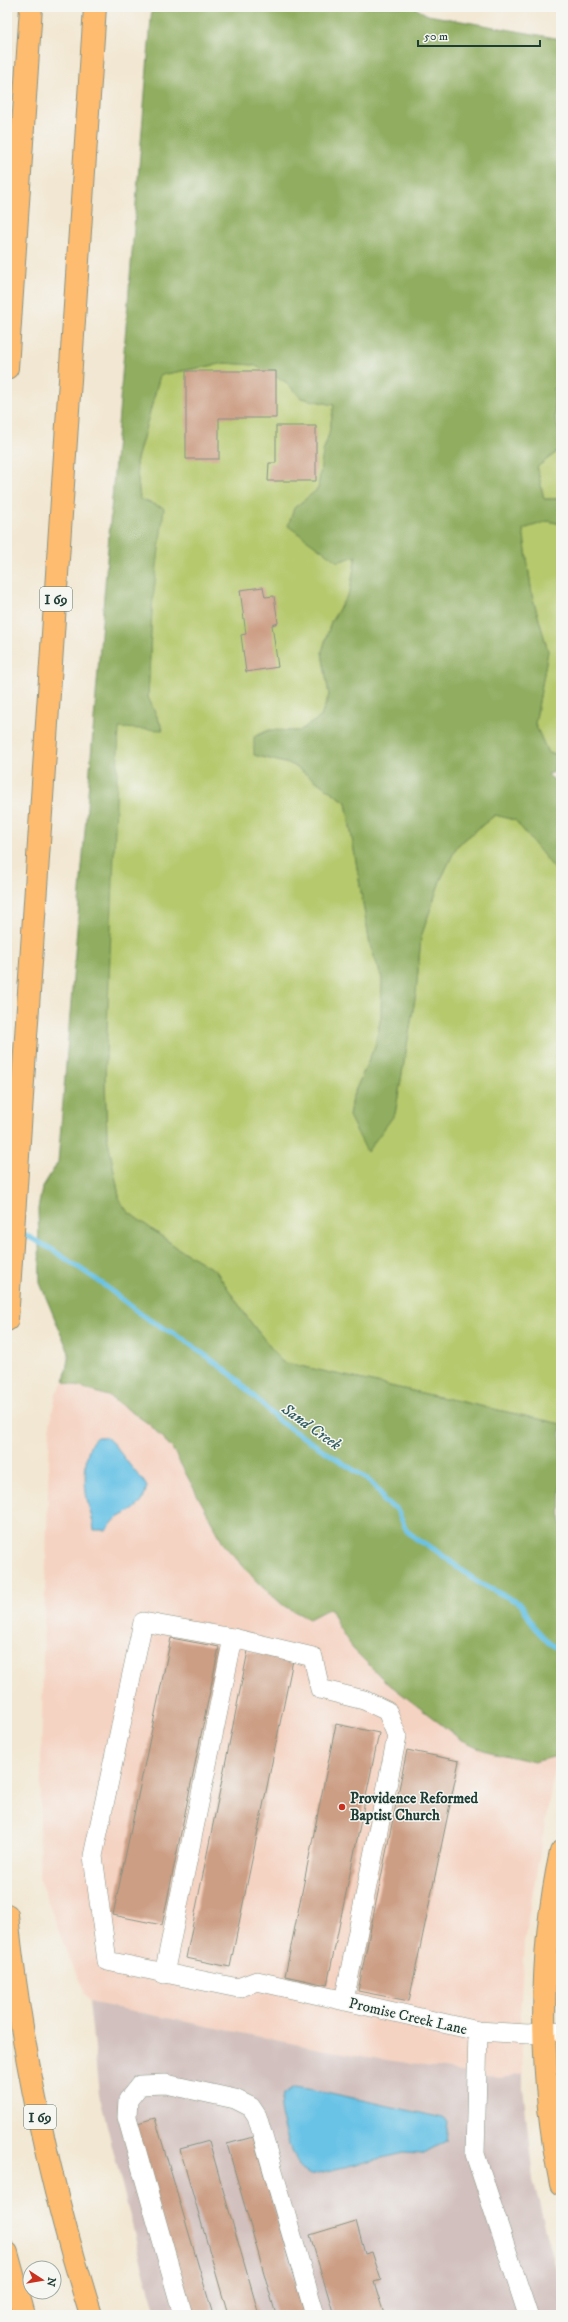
<svg xmlns="http://www.w3.org/2000/svg" width="568" height="2322" font-family="'IM FELL DW Pica',serif">
<rect width="100%" height="100%" fill="#f6f6f2"/>
<filter id="ink" filterUnits="userSpaceOnUse"><feTurbulence type="fractalNoise" baseFrequency=".025" numOctaves="2"/><feDisplacementMap in="SourceGraphic" scale="8" xChannelSelector="R" yChannelSelector="G"/><feConvolveMatrix kernelMatrix="1 2 1 2 8 2 1 2 1" color-interpolation-filters="sRGB"/></filter>
<filter id="wash" filterUnits="userSpaceOnUse"><feTurbulence type="fractalNoise" baseFrequency=".012" numOctaves="4" result="noise"/><feDisplacementMap in="SourceGraphic" scale="16" xChannelSelector="R" yChannelSelector="G"/><feGaussianBlur stdDeviation="0.9" result="paint"/><feColorMatrix in="noise" values="0 0 0 0 0 0 0 0 0 0 0 0 0 0 0 0 0 1.4 0 .05"/><feComposite in="paint" operator="in"/></filter>
<g filter="url(#wash)">
<rect width="100%" height="100%" fill="#f2e7d2"/>
<!-- built -->
<polygon fill="#f5d3c2" points="64,1382 108,1396 149,1424 172,1448 225,1546 330,1608 338,1626 429,1714 460,1739 486,1751 534,1761 557,1756 524,1942 520,2016 523,2074 500,2078 325,2050 89,2002 69,1958 39,1879 43,1663 50,1425 56,1393"/>
<!-- industrial -->
<polygon fill="#d1c0bd" points="89,2002 325,2050 500,2078 523,2074 523,2087 533,2179 561,2289 561,2315 157,2315 145,2276 99,2094"/>
<!-- green -->
<g fill="#b6c96d" stroke="#6a8350">
<polygon points="225,363 254,365 286,382 301,398 334,405 329,434 323,452 318,490 294,508 356,555 350,591 331,622 322,652 329,695 321,717 299,731 269,730 254,755 293,765 346,802 370,945 382,978 381,1017 375,1046 352,1098 349,1115 395,1114 416,993 421,937 440,881 457,846 495,815 516,820 561,876 561,1424 282,1362 249,1320 216,1271 179,1249 128,1212 120,1201 107,1136 105,1081 117,742 119,727 163,729 148,698 152,608 136,463 160,375"/>
<polygon points="561,381 561,438 555,420 554,388"/>
<polygon points="561,449 561,499 544,499 537,467"/>
<polygon points="548,521 561,524 561,755 548,753 535,724 548,651 532,595 523,529"/>
</g>
<!-- forest -->
<polygon fill="#90ad60" stroke="#58754a" points="152,7 413,7 428,15 561,39 561,381 554,388 555,420 561,438 561,449 537,467 544,499 561,499 561,524 548,521 523,529 532,595 548,651 535,724 548,753 561,755 561,771 547,774 561,785 561,877 515,820 495,815 457,846 440,881 421,937 416,993 395,1114 367,1152 349,1116 352,1098 375,1046 381,1017 382,978 370,945 346,802 293,765 254,755 254,737 269,730 299,731 321,717 329,695 322,652 331,622 350,591 356,556 338,562 288,526 294,508 318,489 323,452 329,434 334,405 301,398 286,382 254,365 225,363 160,375 136,463 140,499 164,508 152,608 148,697 163,730 119,728 105,1081 107,1136 120,1201 128,1212 179,1249 216,1271 249,1320 282,1362 561,1424 560,1733 557,1756 534,1762 486,1751 460,1739 385,1681 353,1649 338,1626 330,1608 309,1619 284,1606 260,1585 225,1546 172,1448 149,1424 108,1396 64,1382 69,1353 40,1283 38,1209 42,1188 58,1162"/>
<!-- water -->
<g fill="#69c3e6" stroke="#44808d">
<path d="M97 1437H106C118 1447 124 1459 134 1470 139 1477 143 1479 147 1487L142 1502 133 1510 116 1519 106 1530H94C93 1519 89 1510 87 1499 84 1484 83 1446 97 1437Z"/>
<polygon points="294,2087 326,2092 443,2118 448,2122 446,2141 422,2154 404,2153 310,2175 299,2168 289,2145 280,2111 283,2094"/>
</g>
<g fill="none" stroke-linecap="round" stroke-linejoin="round">
<!-- stream -->
<polyline stroke="#69c3e6" stroke-width="5" points="18,1231 53,1250 100,1282 146,1318 183,1339 232,1375 280,1422 366,1478 380,1492 384,1502 396,1508 407,1531 418,1540 434,1549 479,1583 521,1604 535,1628 549,1643 561,1651"/>
</g>
<g id="blocks">
<!-- building -->
<g fill="#cc9e84">
<polygon points="186,371 276,371 276,418 219,418 219,459 186,459"/>
<polygon points="276,426 316,426 316,481 268,481 269,463 276,463"/>
<polygon points="263,587 265,597 274,596 278,623 272,625 278,667 246,672 241,635 246,634 240,590"/>
<polygon points="171,1638 219,1647 162,1925 113,1915"/>
<polygon points="248,1651 293,1660 230,1967 186,1958"/>
<polygon points="336,1724 379,1733 327,1985 285,1976"/>
<polygon points="407,1750 459,1761 409,2001 358,1991"/>
<polygon points="155,2118 213,2315 189,2315 134,2124"/>
<polygon points="253,2137 305,2315 276,2315 227,2144"/>
<polygon points="209,2141 259,2315 228,2315 180,2149"/>
<polygon points="356,2221 365,2254 372,2252 381,2280 374,2282 384,2314 379,2315 334,2315 310,2235"/>
</g>
</g>
</g>
<g filter="url(#ink)">
<use href="#blocks" fill-opacity="0" stroke="#889283" stroke-width="1"/>
<g fill="none" stroke-linecap="round" stroke-linejoin="round">
<defs>
<g id="minor">
<polyline points="164,1974 233,1638"/>
<polyline points="344,2001 397,1736 387,1711 364,1700 320,1689 313,1657 233,1638 143,1622 93,1856 107,1961 238,1988 257,1981 478,2031 528,2034 561,2031"/>
<polyline points="478,2031 475,2154 528,2315"/>
<polyline points="183,2315 127,2117 128,2100 140,2085 166,2084 235,2099 251,2107 257,2116 315,2315"/>
</g>
<path id="major" d="M561 1852C538 1957 539 2078 561 2184"/>
<g id="highway">
<polyline points="7,368 31,7"/>
<polyline points="7,1320 95,7"/>
<path d="M7 1915C21 2050 50 2186 91 2315"/>
<polyline points="7,2253 24,2315"/>
</g>
</defs>
<!-- minor casing -->
<use href="#minor" stroke="#889283" stroke-width="20"/>
<!-- major casing -->
<use href="#major" stroke="#889283" stroke-width="24"/>
<!-- highway casing -->
<use href="#highway" stroke="#889283" stroke-width="24"/>
<!-- minor -->
<use href="#minor" stroke="#fff" stroke-width="19"/>
<!-- major -->
<use href="#major" stroke="#febc70" stroke-width="22"/>
<!-- highway -->
<use href="#highway" stroke="#febc70" stroke-width="22"/>
</g>
</g>
<!-- markers -->
<circle fill="#c8321e" stroke="#f6f6f2" stroke-width="1.5" cx="342" cy="1807" r="4"/>
<g text-anchor="middle" stroke-width="3" stroke-linejoin="round" paint-order="stroke">
<!-- shield labels -->
<g fill="#f6f6f2" stroke="#60746d" stroke-width="1">
<rect x="40" y="587" width="32" height="24" rx="3"/>
<rect x="24" y="2105" width="32" height="24" rx="3"/>
</g>
<g font-size="14" font-weight="bold" fill="#1f3d34">
<text x="56" y="604">I 69</text>
<text x="40" y="2122">I 69</text>
</g>
<!-- poi labels -->
<g font-size="15" font-weight="bold" fill="#1f3d34" stroke="#f6f6f2" text-anchor="start">
<text x="350" y="1803">Providence Reformed<tspan x="350" dy="17">Baptist Church</tspan></text>
</g>
<!-- street labels -->
<g font-size="15" fill="#1f3d34" stroke="#f6f6f2">
<text transform="translate(408 2016) rotate(13)" y="5">Promise Creek Lane</text>
</g>
<!-- water labels -->
<g font-size="16" font-style="italic" fill="#325e60" stroke="#f6f6f2">
<text transform="translate(312 1426) rotate(35)" y="6">Sand Creek</text>
</g>
</g>
<!-- margin -->
<rect width="568" height="2322" fill="none" stroke="#f6f6f2" stroke-width="24"/>
<!-- north arrow -->
<g transform="translate(42 2280) rotate(102)"><circle r="19" fill="#f6f6f2" stroke="#a0aca6"/>
<path d="M0-3L7 15L0 10L-7 15Z" fill="#c8321e"/>
<text y="-6" font-size="11" font-weight="bold" text-anchor="middle" fill="#1f3d34">N</text>
</g>
<!-- scale -->
<path d="M418 40v6h122v-6" fill="none" stroke="#1f3d34" stroke-width="2"/>
<text x="424" y="40" font-size="12" fill="#1f3d34" stroke="#f6f6f2" stroke-width="3" paint-order="stroke">50 m</text>
</svg>
